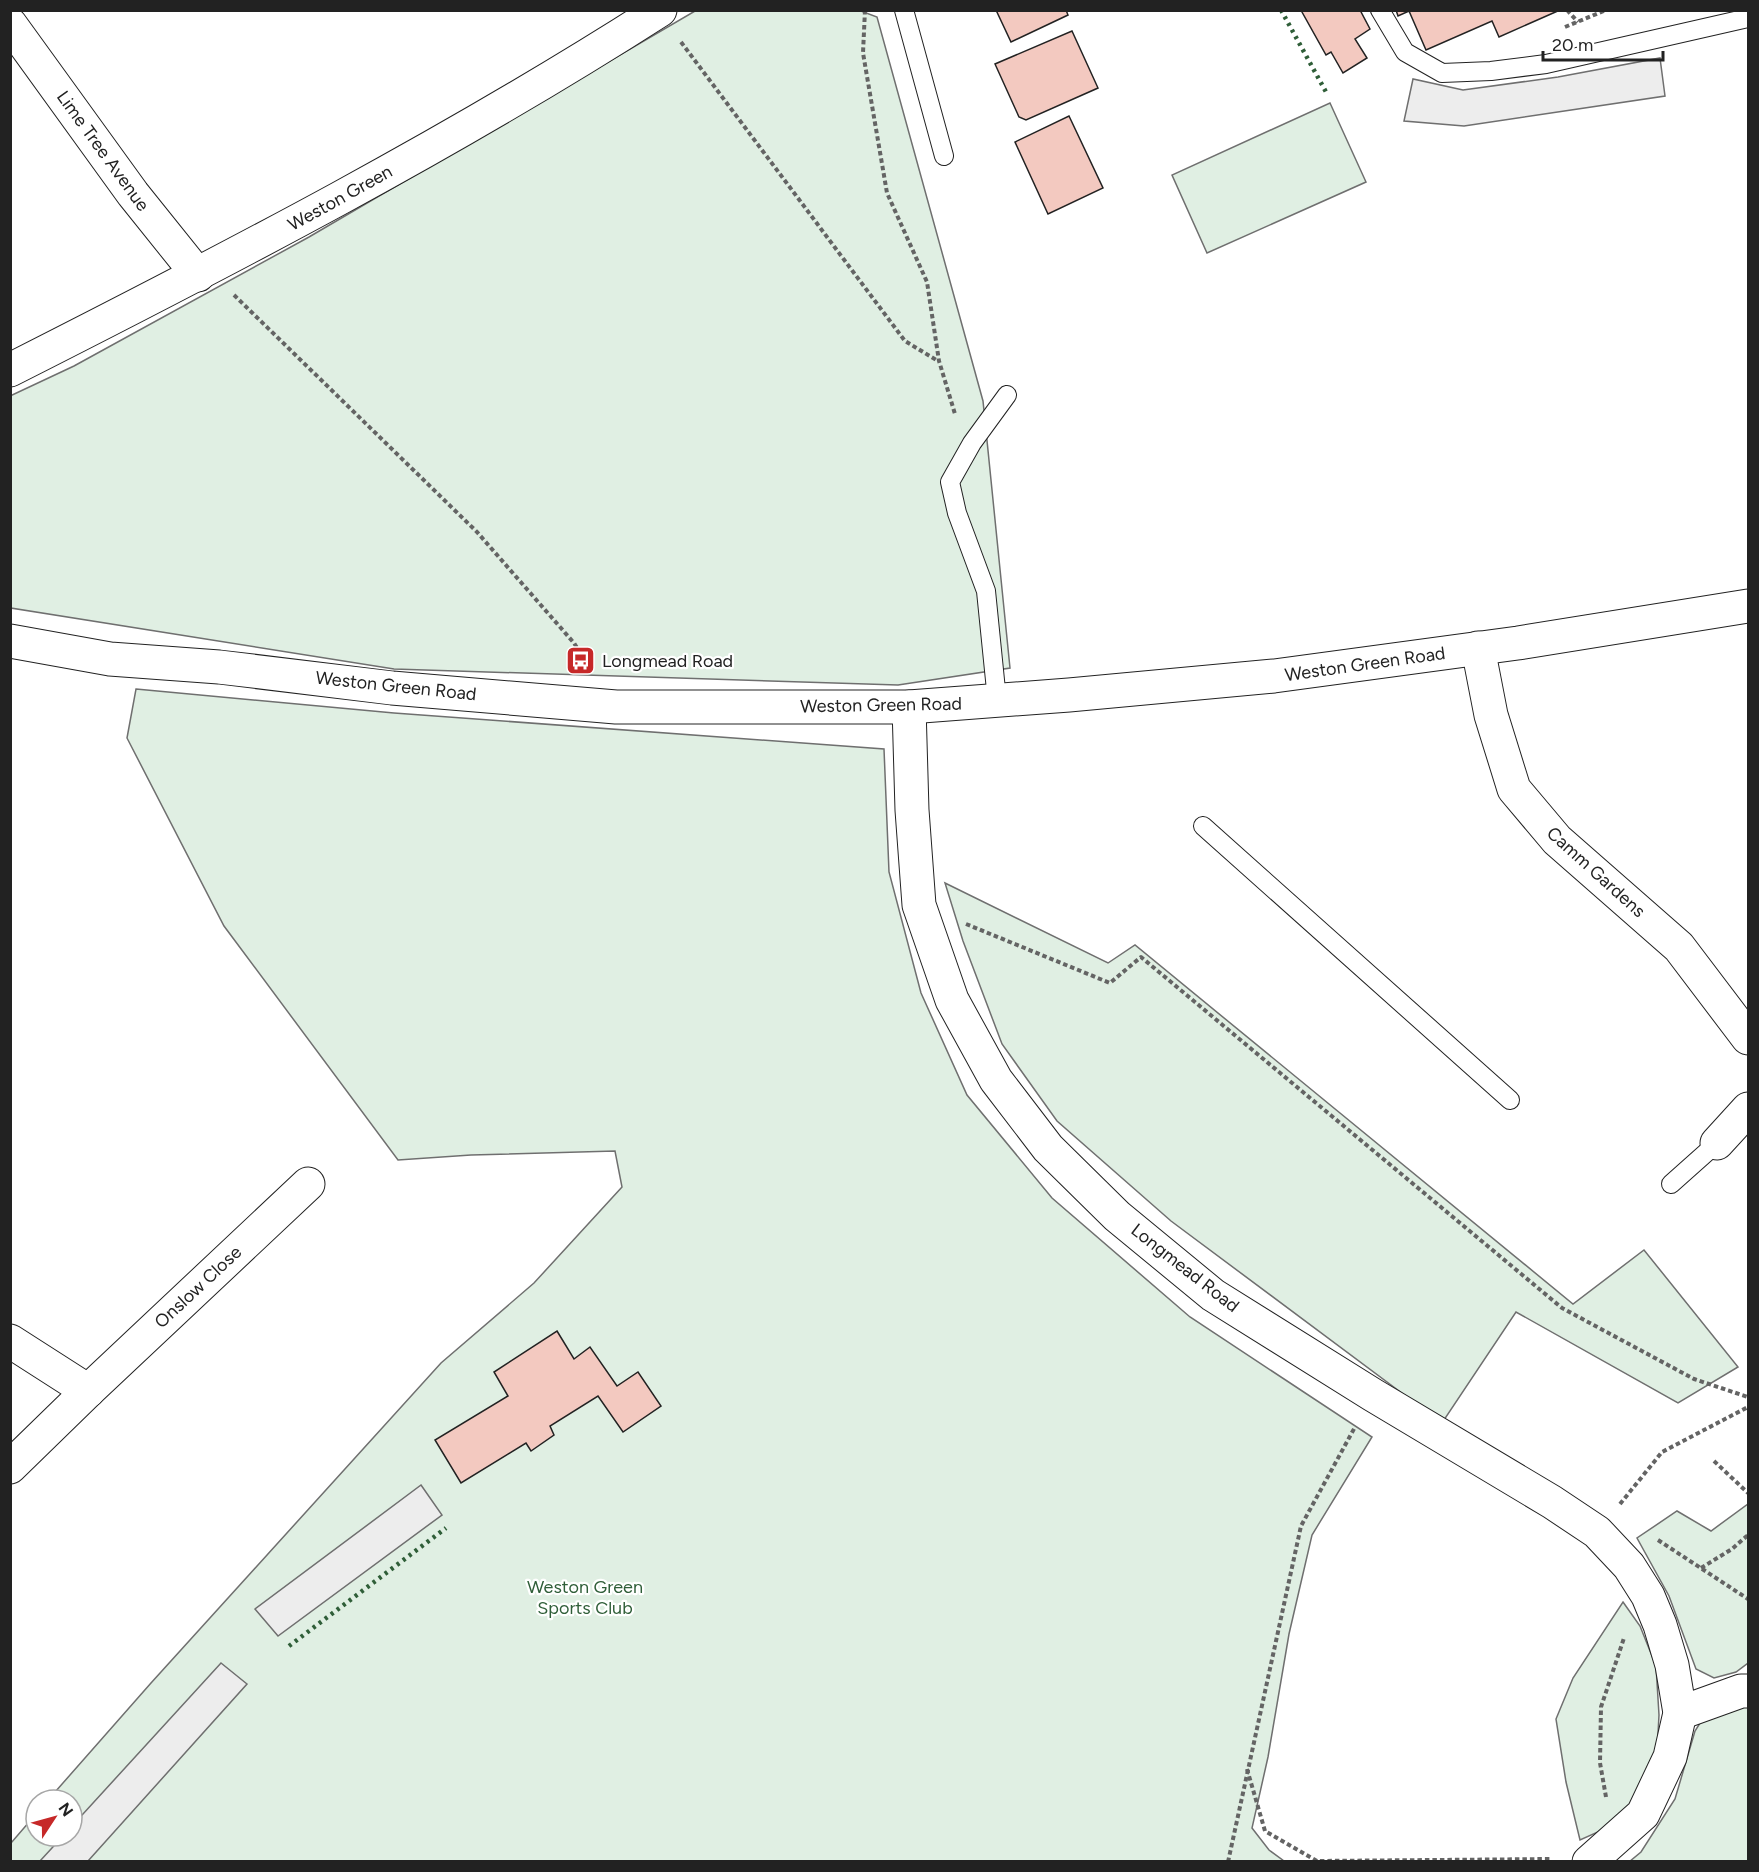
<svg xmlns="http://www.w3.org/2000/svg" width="1759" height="1872" font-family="Figtree,sans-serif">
<rect width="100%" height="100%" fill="#fff"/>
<!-- green -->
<g fill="#e0efe3" stroke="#6f6f6f" stroke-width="1.5">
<polygon points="695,11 861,11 877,17 983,401 1010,668 898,685 394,669 11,608 10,396 74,366 309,237"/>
<polygon points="1330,103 1366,182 1207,253 1172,175"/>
<polygon points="136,689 394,713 884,749 889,872 921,993 967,1095 1052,1198 1190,1317 1372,1437 1312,1535 1289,1634 1268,1757 1252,1828 1269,1850 1284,1861 11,1862 11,1843 36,1814 36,1836 72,1836 72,1800 48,1800 151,1683 441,1363 534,1283 622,1187 615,1151 471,1155 398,1160 224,926 127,738"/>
<polygon points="945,883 1108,963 1135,945 1573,1304 1644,1250 1738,1367 1678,1403 1516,1312 1442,1423 1171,1221 1057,1121 1002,1044 963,941"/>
<polygon points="1748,1504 1748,1663 1736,1672 1714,1678 1696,1669 1669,1596 1637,1538 1677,1511 1711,1531"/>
<polygon points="1623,1602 1640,1626 1656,1666 1659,1715 1657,1752 1632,1807 1616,1824 1580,1840 1566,1782 1556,1719 1573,1678"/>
<polygon points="1748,1705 1748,1861 1629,1862 1641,1852 1675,1799 1695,1731 1705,1715"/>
</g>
<!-- parking -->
<g fill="#ededed" stroke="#6f6f6f" stroke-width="1.5">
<polygon points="1660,58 1665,96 1464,126 1404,121 1413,79 1463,90 1558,77"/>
<polygon points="421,1485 442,1515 278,1636 255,1609"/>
<polygon points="221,1663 247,1684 88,1861 40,1861 63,1836 72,1836 72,1826"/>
</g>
<!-- building -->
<g fill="#f3c9c0" stroke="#222" stroke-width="1.5">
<polygon points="996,10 1066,10 1068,15 1011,42"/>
<polygon points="1303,10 1360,10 1370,29 1355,39 1367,58 1343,73 1331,52 1326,55 1302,12"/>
<polygon points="1396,10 1560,10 1499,37 1492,21 1426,50 1409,11 1398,16"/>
<polygon points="1072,31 1098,88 1026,120 1019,117 995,64"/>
<polygon points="1069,116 1103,188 1048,214 1015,142"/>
<polygon points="557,1331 574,1359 590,1347 617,1386 638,1372 661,1406 623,1432 598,1396 550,1426 554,1435 531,1451 526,1443 461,1483 435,1440 508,1396 494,1372"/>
</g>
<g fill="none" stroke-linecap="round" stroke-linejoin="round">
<defs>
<g id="service">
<polyline points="904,10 944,156"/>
<polyline points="1380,10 1405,52 1442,73 1491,71 1546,64 1748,18"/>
<polyline points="997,700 986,591 957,513 950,482 972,443 1007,395"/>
<polyline points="1203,826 1510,1100"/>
<polyline points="1671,1184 1717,1143"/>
</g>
<g id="minor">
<polyline points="10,24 133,194 198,275"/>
<path d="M10 370C231 258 451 144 660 10"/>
<polyline points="10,641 110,659 219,667 392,688 616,707 909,707 1069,695 1274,676 1518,643 1748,606"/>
<polyline points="1478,648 1491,715 1514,789 1557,840 1679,947 1748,1038"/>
<polyline points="909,707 912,810 919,905 952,1000 996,1080 1048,1148 1117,1216 1213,1295 1373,1395 1552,1502 1597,1532 1629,1566 1648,1596 1660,1625 1672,1665 1680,1713 1670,1757 1643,1814 1589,1862"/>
<polyline points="1717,1143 1748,1109"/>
<polyline points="10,1341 88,1391"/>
<polyline points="10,1467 88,1391 308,1184"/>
<polyline points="1680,1713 1741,1691 1748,1691"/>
</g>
</defs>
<!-- service casing -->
<use href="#service" stroke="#222" stroke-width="20"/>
<!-- minor casing -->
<use href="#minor" stroke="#222" stroke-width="35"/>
<!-- path -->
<g stroke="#646464" stroke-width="4" stroke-dasharray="4.5 3" stroke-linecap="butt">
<polyline points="865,10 863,53 887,193 927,282 939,361 955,414"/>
<polyline points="1567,10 1578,22"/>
<polyline points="1565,27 1606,10"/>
<polyline points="681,42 905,341 938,361"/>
<polyline points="234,295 477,532 574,643 589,667"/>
<polyline points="966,924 1110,983 1141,957 1562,1308 1694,1379 1748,1397"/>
<polyline points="1714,1461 1748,1493"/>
<polyline points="1620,1504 1662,1452 1748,1407"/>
<polyline points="1658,1540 1748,1599"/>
<polyline points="1701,1568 1732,1549 1748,1535"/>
<polyline points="1247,1769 1265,1831 1317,1861 1552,1859"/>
<polyline points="1606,1797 1600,1763 1601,1707 1624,1638"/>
<polyline points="1228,1862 1301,1526 1355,1427"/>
</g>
<!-- service -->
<use href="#service" stroke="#fff" stroke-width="18"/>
<!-- minor -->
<use href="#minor" stroke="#fff" stroke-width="33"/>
<!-- hedge -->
<g stroke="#2f5e38" stroke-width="4.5" stroke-dasharray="3 4.5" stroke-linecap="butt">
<polyline points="1281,10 1326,92"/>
<polyline points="289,1646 446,1528"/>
</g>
</g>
<!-- icons -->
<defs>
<symbol id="bus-square" viewBox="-11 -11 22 22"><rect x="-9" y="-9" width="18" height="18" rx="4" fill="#c62828" stroke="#fff"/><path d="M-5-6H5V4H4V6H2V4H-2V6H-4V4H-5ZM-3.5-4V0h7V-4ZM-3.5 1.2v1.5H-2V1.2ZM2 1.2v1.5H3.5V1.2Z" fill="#fff"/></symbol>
</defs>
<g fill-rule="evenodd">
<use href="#bus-square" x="564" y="644" width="33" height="33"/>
</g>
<g text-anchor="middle" stroke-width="4.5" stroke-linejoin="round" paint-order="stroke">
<!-- street labels -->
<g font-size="18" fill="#222" stroke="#fff">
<text transform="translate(103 151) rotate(54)" y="6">Lime Tree Avenue</text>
<text transform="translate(340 198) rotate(-29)" y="6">Weston Green</text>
<text transform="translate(1365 664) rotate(-8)" y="6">Weston Green Road</text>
<text transform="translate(396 686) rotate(6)" y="6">Weston Green Road</text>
<text transform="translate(881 705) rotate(-1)" y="6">Weston Green Road</text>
<text transform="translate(1596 872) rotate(42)" y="6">Camm Gardens</text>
<text transform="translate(1185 1268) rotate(38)" y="6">Longmead Road</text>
<text transform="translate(198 1287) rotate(-43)" y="6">Onslow Close</text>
</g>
<!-- poi labels -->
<g font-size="18" fill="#222" stroke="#fff" text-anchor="start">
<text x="602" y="667">Longmead Road</text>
</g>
<!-- park labels -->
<g font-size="18" fill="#2f5e38" stroke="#fff">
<text x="585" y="1593">Weston Green<tspan x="585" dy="21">Sports Club</tspan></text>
</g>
</g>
<!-- border -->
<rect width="1759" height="1872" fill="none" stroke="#222222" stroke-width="24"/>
<!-- north arrow -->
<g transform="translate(54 1818) rotate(54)"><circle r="28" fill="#ffffff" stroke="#a7a7a7" stroke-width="1.5"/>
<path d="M0-4.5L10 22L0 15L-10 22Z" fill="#c62828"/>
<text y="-9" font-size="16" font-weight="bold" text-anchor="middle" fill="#222222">N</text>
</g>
<!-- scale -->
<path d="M1543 51v9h120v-9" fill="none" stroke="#222222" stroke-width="3"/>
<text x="1552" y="51" font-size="18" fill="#222222" stroke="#ffffff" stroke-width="4.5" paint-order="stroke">20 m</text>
</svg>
